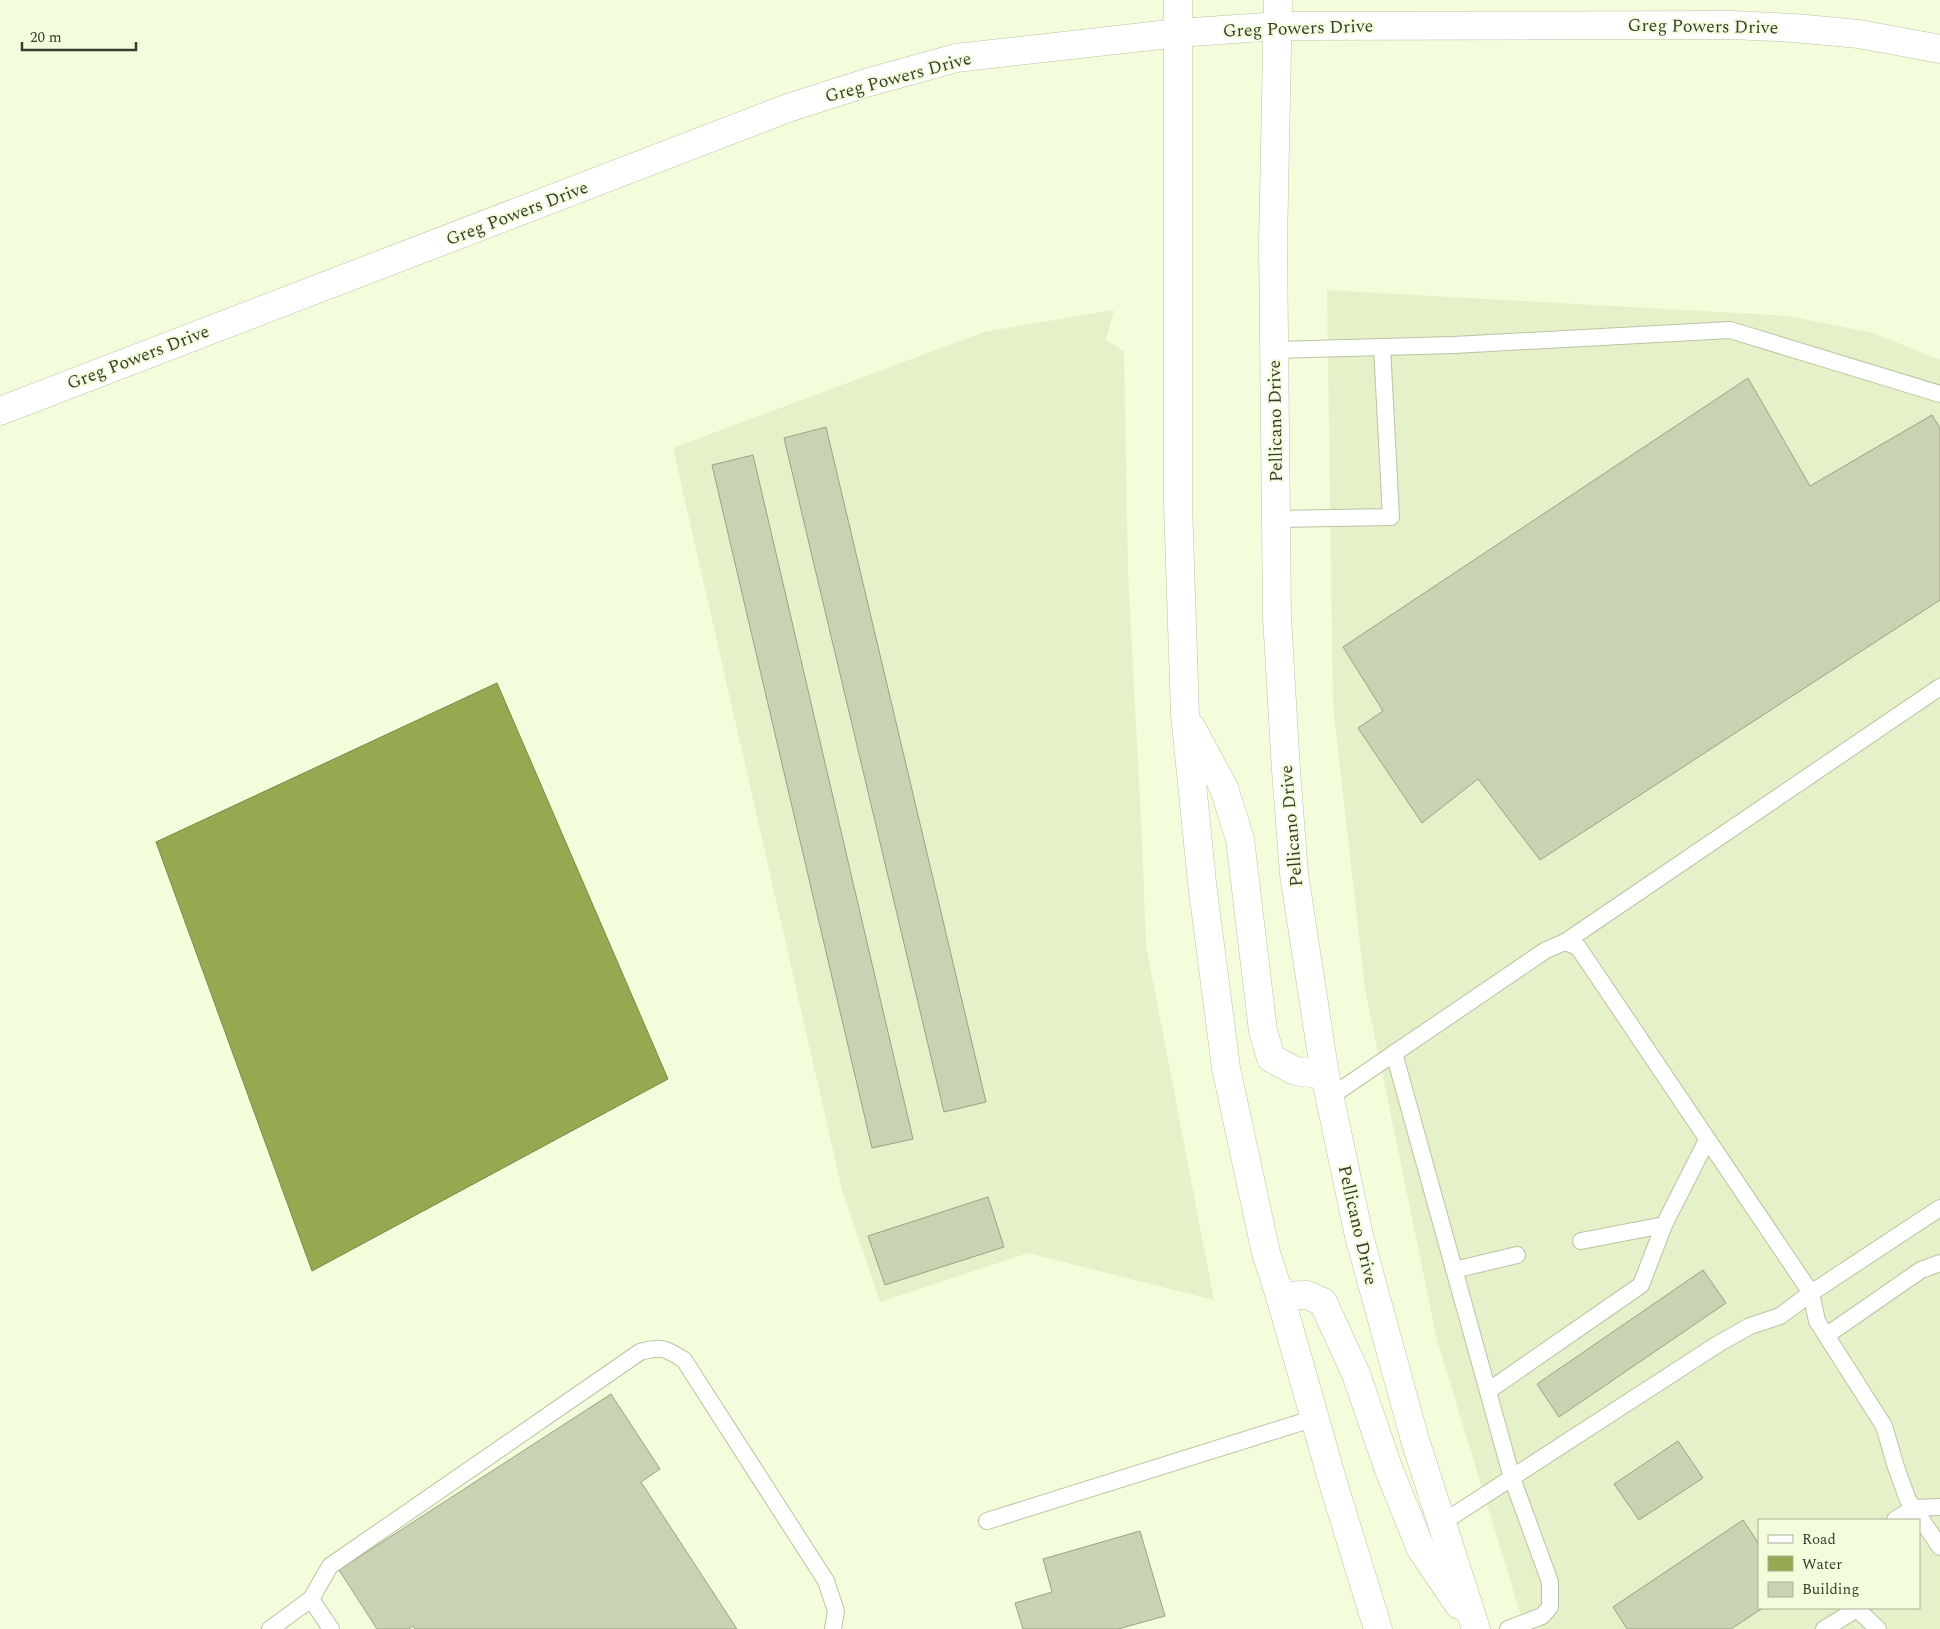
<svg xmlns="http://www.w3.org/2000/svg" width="1940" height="1629" font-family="Spectral,serif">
<rect width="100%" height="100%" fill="#f3fddb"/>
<!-- built -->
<g fill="#e5f1c8" fill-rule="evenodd">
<path d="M1327 290 1788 316 1873 333 1940 360V1629H1525L1437 1340 1365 989 1333 706ZM1759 1520H1919V1608H1759Z"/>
<polygon points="1114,310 1106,340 1124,351 1128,572 1142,839 1146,945 1214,1300 1028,1253 880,1302 842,1190 673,448 984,332"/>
</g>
<!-- water -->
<polygon fill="#94a950" stroke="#798946" points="497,683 668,1079 312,1271 156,842"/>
<!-- building -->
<g fill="#c9d2b2" stroke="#9aa384">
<polygon points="1748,378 1810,486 1932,415 1940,428 1940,600 1540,860 1478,779 1422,823 1358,728 1383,711 1343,647"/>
<polygon points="826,427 986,1102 944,1112 784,438"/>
<polygon points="753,455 913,1139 872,1148 712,465"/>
<polygon points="988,1197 1004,1247 885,1285 868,1236"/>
<polygon points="1703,1270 1726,1303 1559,1417 1537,1384"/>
<polygon points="611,1394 660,1469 641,1482 737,1629 415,1629 413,1626 409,1629 377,1629 339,1570"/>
<polygon points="1678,1441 1703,1478 1639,1520 1614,1484"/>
<polygon points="1743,1520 1759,1544 1759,1608 1763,1608 1731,1629 1627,1629 1613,1607"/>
<polygon points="1140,1531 1165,1616 1118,1629 1023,1629 1015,1603 1052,1592 1043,1559"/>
</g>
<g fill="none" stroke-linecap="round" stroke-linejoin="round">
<defs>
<g id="lane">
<polyline points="1274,350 1454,345 1730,330 1940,394"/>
<polyline points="1276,519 1391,517 1382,347"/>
<polyline points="1565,942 1940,687"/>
<polyline points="1394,1053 1512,1478 1550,1582 1550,1607 1542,1616 1508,1629"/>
<polyline points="1330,1097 1546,950 1565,942 1578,947 1811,1293 1780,1316 1750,1326 1718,1344 1442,1523"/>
<polyline points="1940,1208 1811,1293 1817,1321 1884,1426 1896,1467 1908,1500 1940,1547"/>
<polyline points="1581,1241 1664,1225"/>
<polyline points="1454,1270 1517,1255"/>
<polyline points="1827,1335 1921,1270 1940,1263"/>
<polyline points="1488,1391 1641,1285 1664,1225 1707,1140"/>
<polyline points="1895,1520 1913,1508 1940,1507"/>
<polyline points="987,1521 1315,1418"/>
<polyline points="311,1599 331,1629"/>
<path d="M270 1629 311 1599 330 1566 640 1352C661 1346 666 1348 684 1360L826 1581 836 1611 833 1629"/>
<polyline points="1824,1629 1857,1609 1878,1629"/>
</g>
<polyline id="street" points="0,411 788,108 866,83 956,58 1178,33 1278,26 1732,25 1794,28 1859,34 1940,49"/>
<g id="secondary">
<polyline points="1178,0 1178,504 1185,714 1202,883 1226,1068 1266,1253 1280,1296 1334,1486 1378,1629"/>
<polyline points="1278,0 1273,244 1277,617 1286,770 1294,874 1325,1075 1359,1236 1415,1440 1476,1629"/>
<polyline points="1191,727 1224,788 1240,839 1263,1031 1271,1058 1295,1071 1325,1075"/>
<polyline points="1280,1296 1307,1295 1323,1302 1356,1374 1389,1470 1421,1549 1459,1605"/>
</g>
</defs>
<!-- lane casing -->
<use href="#lane" stroke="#bac4a3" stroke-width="18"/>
<!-- street casing -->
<use href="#street" stroke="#bac4a3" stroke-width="29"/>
<!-- secondary casing -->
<use href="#secondary" stroke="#bac4a3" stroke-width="29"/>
<!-- lane -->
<use href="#lane" stroke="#fff" stroke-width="16"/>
<!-- street -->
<use href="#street" stroke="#fff" stroke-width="28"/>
<!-- secondary -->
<use href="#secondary" stroke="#fff" stroke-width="28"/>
</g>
<g text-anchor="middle" stroke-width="4" stroke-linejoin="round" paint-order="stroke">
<!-- street labels -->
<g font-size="18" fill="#393d30" stroke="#f3fddb">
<text transform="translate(1703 26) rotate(1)" y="6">Greg Powers Drive</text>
<text transform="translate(1298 28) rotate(-2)" y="6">Greg Powers Drive</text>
<text transform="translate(898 77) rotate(-15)" y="6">Greg Powers Drive</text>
<text transform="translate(517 213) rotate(-21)" y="6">Greg Powers Drive</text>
<text transform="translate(138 357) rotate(-21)" y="6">Greg Powers Drive</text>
<text transform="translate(1275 421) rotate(-91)" y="6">Pellicano Drive</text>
<text transform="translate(1291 826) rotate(-95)" y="6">Pellicano Drive</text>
<text transform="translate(1358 1225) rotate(77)" y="6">Pellicano Drive</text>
</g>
</g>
<!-- legend -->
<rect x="1758" y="1519" width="162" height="90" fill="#f3fddb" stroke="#a9b097"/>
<rect x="1768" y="1535" width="25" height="8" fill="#ffffff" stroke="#a9b097"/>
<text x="1802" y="1544" font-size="15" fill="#393d30">Road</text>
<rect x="1768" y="1556" width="25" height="15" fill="#94a950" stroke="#a9b097"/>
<text x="1802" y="1569" font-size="15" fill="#393d30">Water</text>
<rect x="1768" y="1582" width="25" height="15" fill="#c9d2b2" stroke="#a9b097"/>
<text x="1802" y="1594" font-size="15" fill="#393d30">Building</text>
<!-- scale -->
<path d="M22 42v8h114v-8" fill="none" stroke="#393d30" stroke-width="2.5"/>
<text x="30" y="42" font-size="15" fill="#393d30" stroke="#f3fddb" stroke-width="4" paint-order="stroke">20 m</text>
</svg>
